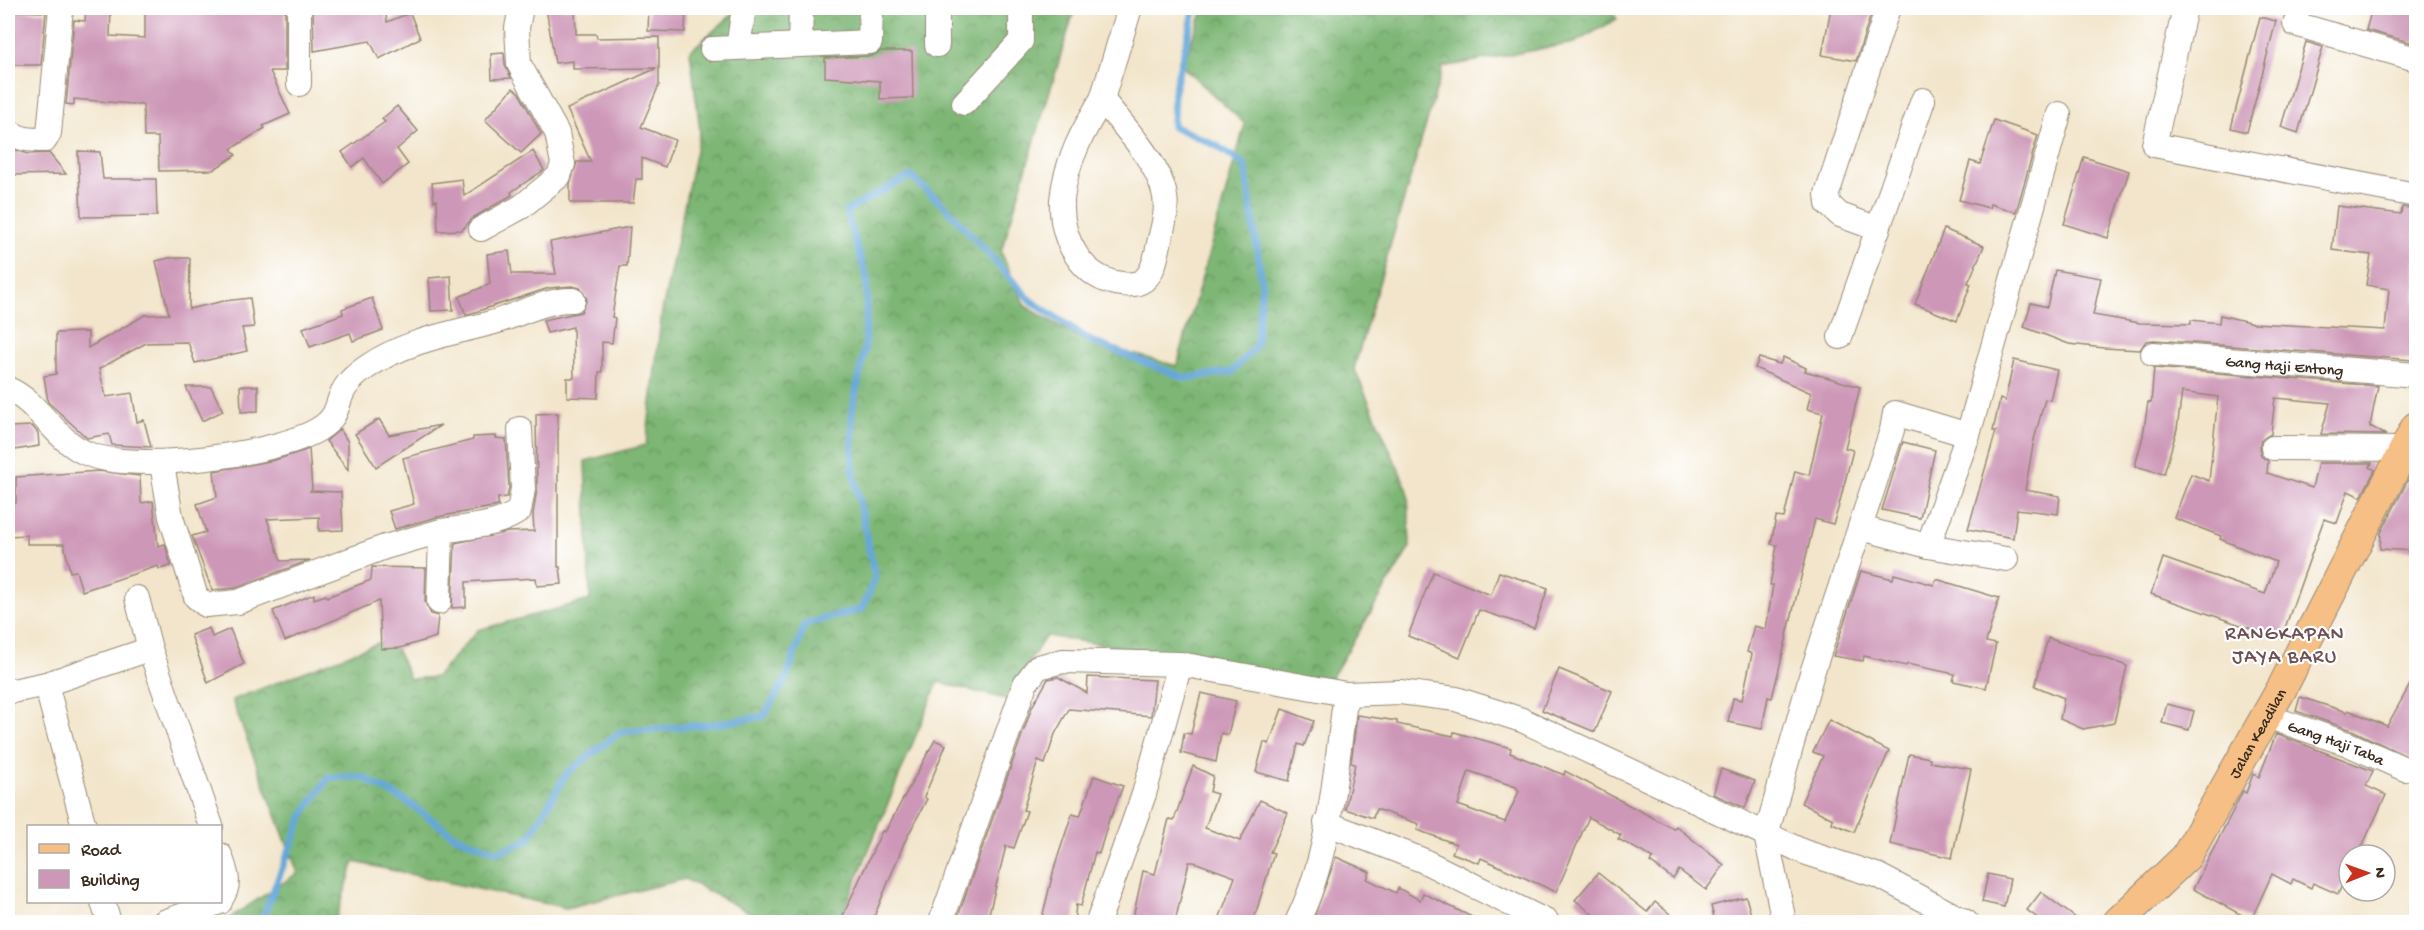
<svg xmlns="http://www.w3.org/2000/svg" width="2424" height="930" font-family="'Gochi Hand',sans-serif">
<defs>
<pattern id="forest-crowns" width="20" height="18" patternUnits="userSpaceOnUse" patternTransform="scale(1.5)"><rect width="20" height="18" fill="#7db674"/><path d="M2 6a3 3 0 1 1 6 0M12 15a3 3 0 1 1 6 0" fill="none" stroke="#68945f"/></pattern>
</defs>
<rect width="100%" height="100%" fill="#fff"/>
<filter id="ink" filterUnits="userSpaceOnUse"><feTurbulence type="fractalNoise" baseFrequency=".0167" numOctaves="2"/><feDisplacementMap in="SourceGraphic" scale="12" xChannelSelector="R" yChannelSelector="G"/><feConvolveMatrix kernelMatrix="1 2 1 2 8 2 1 2 1" color-interpolation-filters="sRGB"/></filter>
<filter id="wash" filterUnits="userSpaceOnUse"><feTurbulence type="fractalNoise" baseFrequency=".008" numOctaves="4" result="noise"/><feDisplacementMap in="SourceGraphic" scale="24" xChannelSelector="R" yChannelSelector="G"/><feGaussianBlur stdDeviation="1.35" result="paint"/><feColorMatrix in="noise" values="0 0 0 0 0 0 0 0 0 0 0 0 0 0 0 0 0 1.4 0 .05"/><feComposite in="paint" operator="in"/></filter>
<g filter="url(#wash)">
<rect width="100%" height="100%" fill="#f2e5cb"/>
<!-- forest -->
<polygon fill="url(#forest-crowns)" stroke="#5c7049" stroke-width="1.5" points="740,8 1075,8 1001,252 1025,306 1085,341 1177,366 1245,124 1182,66 1204,8 1610,8 1617,19 1574,43 1443,67 1354,368 1408,491 1410,547 1324,690 1232,664 1046,636 1005,699 938,682 839,922 768,922 685,879 566,908 354,862 335,922 210,922 228,919 298,873 232,700 391,638 410,679 436,677 478,630 590,600 585,461 646,445 662,311 700,131 690,51"/>
<g fill="none" stroke-linecap="round" stroke-linejoin="round">
<!-- stream -->
<polyline stroke="#66a7d9" stroke-width="7" points="261,922 304,813 329,777 362,777 406,801 455,836 498,852 528,840 566,774 620,732 715,724 764,716 786,679 805,624 862,609 875,578 853,470 852,411 865,348 867,279 846,211 910,176 947,208 1031,301 1091,341 1185,378 1232,372 1256,346 1262,283 1245,165 1217,146 1173,126 1174,91 1195,8"/>
</g>
<g id="blocks">
<!-- building -->
<g fill="#cd97b7" fill-rule="evenodd">
<polygon points="86,8 111,8 110,36 145,38 145,8 285,8 285,71 270,71 290,114 263,126 265,128 231,149 236,155 213,170 159,171 158,137 144,137 143,105 74,99 74,105 66,104 74,20 85,21"/>
<polygon points="313,8 385,8 387,22 410,13 420,38 379,59 370,41 314,51"/>
<polygon points="546,8 575,8 576,34 596,34 597,38 659,37 659,85 641,127 675,140 665,167 642,158 642,179 636,179 633,203 570,203 570,184 577,162 591,162 567,109 657,68 573,69 573,61 555,63"/>
<polygon points="649,8 686,8 685,32 648,31"/>
<polygon points="1831,8 1873,8 1856,61 1822,55"/>
<polygon points="2372,8 2416,8 2416,44 2366,30"/>
<polygon points="13,11 46,12 41,65 11,65"/>
<polygon points="2260,17 2276,21 2247,132 2231,128"/>
<polygon points="2306,42 2323,47 2298,133 2281,127"/>
<polygon points="881,51 912,51 913,98 880,99 880,81 825,77 825,58 871,56"/>
<polygon points="504,53 505,65 511,78 492,79 491,54"/>
<polygon points="513,88 519,93 541,134 521,153 485,120"/>
<polygon points="397,106 418,131 397,149 408,164 382,184 364,158 352,167 342,152 385,122 382,119"/>
<polygon points="1994,120 2038,135 2016,212 1990,204 1989,208 1959,200 1970,161 1980,164"/>
<polygon points="8,147 28,154 49,153 66,174 8,175"/>
<polygon points="78,151 100,152 103,179 156,179 157,216 81,217"/>
<polygon points="533,151 544,170 511,192 512,195 474,217 462,230 438,231 437,200 434,201 432,183 462,179 464,196"/>
<polygon points="2084,157 2129,171 2108,238 2064,224"/>
<polygon points="2337,206 2401,214 2402,207 2416,209 2416,331 2414,330 2413,360 2154,340 2146,341 2140,350 2104,348 2069,344 2024,327 2031,303 2047,307 2055,270 2101,278 2093,315 2140,323 2191,324 2191,320 2219,323 2220,315 2253,323 2385,330 2389,289 2366,285 2371,255 2332,250"/>
<polygon points="630,227 627,266 620,266 612,317 615,318 612,343 602,342 602,372 599,372 598,398 567,397 567,378 574,378 573,327 547,333 543,320 581,312 587,299 580,288 572,286 549,288 466,315 459,297 490,284 487,254 509,251 512,274 556,274 550,242"/>
<polygon points="1944,229 1984,246 1968,283 1971,284 1957,321 1915,304"/>
<polygon points="169,258 190,258 189,309 224,301 250,298 254,327 242,328 247,351 195,363 188,342 146,343 99,369 106,397 132,393 137,422 144,420 151,447 112,445 109,434 87,438 48,402 44,376 56,374 56,333 88,332 88,348 145,315 169,314 156,261"/>
<polygon points="451,276 453,310 431,311 429,278"/>
<polygon points="372,298 383,330 353,341 350,333 310,347 303,328 343,314 342,309"/>
<polygon points="1783,357 1806,368 1805,371 1860,387 1845,448 1853,450 1838,509 1833,524 1815,519 1772,698 1768,697 1762,729 1728,722 1733,698 1742,700 1752,654 1747,652 1754,626 1766,629 1773,585 1770,585 1777,545 1771,544 1776,517 1784,518 1795,471 1809,475 1823,413 1807,409 1811,393 1755,368 1759,358 1780,364"/>
<polygon points="2014,360 2057,370 2050,400 2045,399 2034,440 2025,490 2060,496 2058,514 2017,509 2013,538 1968,529 1996,431 1993,431 2000,399 2005,401"/>
<polygon points="2154,368 2378,386 2370,426 2386,435 2321,434 2330,403 2275,398 2271,434 2261,440 2259,447 2261,456 2268,461 2267,473 2312,488 2318,463 2372,463 2370,467 2375,470 2361,497 2348,491 2337,523 2324,519 2281,639 2151,594 2163,558 2265,594 2276,562 2220,539 2221,536 2174,518 2191,474 2209,481 2218,397 2182,392 2177,429 2164,474 2135,466 2143,436 2148,402 2151,403"/>
<polygon points="240,386 258,386 258,411 241,412"/>
<polygon points="186,387 211,387 223,411 202,421"/>
<polygon points="558,413 558,567 560,567 562,584 537,586 536,578 466,582 466,607 452,608 455,543 508,532 534,531 533,514 537,489 536,414"/>
<polygon points="379,419 389,435 441,425 376,467 355,434"/>
<polygon points="32,426 38,433 39,446 8,451 8,427"/>
<polygon points="340,429 348,442 348,470 326,441"/>
<polygon points="496,436 496,438 506,439 509,488 507,497 498,498 498,506 437,517 395,529 389,511 414,504 403,458 473,440 473,437"/>
<polygon points="1903,442 1935,450 1920,518 1882,510"/>
<polygon points="309,449 312,489 310,491 341,492 343,530 319,531 319,517 267,519 281,561 310,560 235,588 212,590 192,536 206,532 197,504 217,497 214,471 275,460"/>
<polygon points="2416,464 2416,551 2380,549 2381,533"/>
<polygon points="99,471 140,476 141,503 153,501 158,546 165,544 171,566 159,569 158,566 82,591 76,571 70,572 64,544 27,544 27,535 8,536 8,503 16,503 16,477"/>
<polygon points="372,567 426,568 425,602 431,614 438,616 436,637 400,648 381,649 379,601 285,641 273,611 314,594 314,599 326,595 327,597 371,580"/>
<polygon points="1861,571 1893,579 1894,574 1934,585 1936,579 1999,598 1986,642 1996,644 1986,688 1953,681 1955,674 1907,664 1906,666 1864,656 1863,661 1833,656"/>
<polygon points="1433,572 1491,595 1499,572 1548,588 1534,628 1479,610 1460,657 1408,636"/>
<polygon points="209,628 212,637 230,629 244,664 208,683 191,635"/>
<polygon points="2048,638 2127,666 2114,723 2083,729 2060,719 2064,698 2035,686"/>
<polygon points="1559,669 1612,691 1595,732 1542,710"/>
<polygon points="2416,674 2416,761 2354,731 2296,711 2300,697 2347,712 2348,710 2387,726"/>
<polygon points="1058,677 1087,693 1088,677 1155,680 1151,716 1069,709 1055,734 1045,764 1038,761 1023,810 1027,811 1014,848 1006,846 987,922 956,922 1032,707 1048,679"/>
<polygon points="1201,693 1236,701 1228,735 1221,733 1216,762 1181,753 1184,733 1191,734"/>
<polygon points="2167,704 2194,711 2189,730 2162,723"/>
<polygon points="1282,709 1314,721 1304,746 1298,744 1289,781 1256,772 1264,742 1269,744"/>
<path d="M1357 715 1397 721V724L1453 736 1454 732 1511 748 1510 753 1564 775 1565 771 1674 829 1676 826 1724 865 1706 890 1679 870 1673 879 1650 862 1653 858 1618 839 1621 835 1589 817 1556 892 1481 858 1479 863 1452 853 1456 844 1417 830 1419 824 1376 809 1373 818 1345 809 1355 764 1351 763ZM1469 771 1516 787 1519 791 1505 822 1458 805Z"/>
<polygon points="1829,720 1889,751 1854,832 1832,823 1833,819 1801,803 1823,756 1813,752"/>
<polygon points="2276,734 2373,771 2366,786 2386,795 2358,855 2349,855 2349,870 2338,894 2313,883 2311,888 2293,879 2291,884 2272,874 2251,920 2193,889 2243,791 2246,793 2253,774 2259,777"/>
<polygon points="935,740 946,745 924,797 927,799 904,843 872,922 840,922 882,831 885,832"/>
<polygon points="1909,754 1930,758 1930,762 1971,769 1952,858 1890,844"/>
<polygon points="1193,766 1213,776 1210,792 1217,794 1205,828 1240,841 1260,800 1288,813 1270,852 1274,853 1253,922 1218,922 1235,877 1194,862 1189,862 1175,922 1132,922 1143,871 1155,874 1169,819 1174,820"/>
<polygon points="1721,769 1755,781 1745,808 1713,794"/>
<polygon points="1094,776 1123,786 1111,817 1110,816 1099,854 1095,852 1081,906 1076,905 1074,922 1041,922 1055,865 1072,814 1080,816"/>
<polygon points="1336,857 1370,872 1367,879 1396,893 1398,888 1420,900 1423,893 1482,922 1312,922"/>
<polygon points="1598,873 1647,912 1655,902 1680,922 1602,922 1575,900"/>
<polygon points="1988,874 2010,879 2004,907 1982,902"/>
<polygon points="2041,892 2081,922 2043,922 2027,910"/>
<polygon points="1746,897 1753,922 1715,922 1711,906"/>
</g>
</g>
</g>
<g filter="url(#ink)">
<use href="#blocks" fill-opacity="0" stroke="#968874" stroke-width="1.5"/>
<g fill="none" stroke-linecap="round" stroke-linejoin="round">
<defs>
<g id="minor">
<polyline points="299,8 299,84"/>
<polyline points="2185,8 2154,145 2416,195"/>
<polyline points="2295,24 2416,59"/>
<polyline points="800,45 801,8"/>
<polyline points="937,45 937,8"/>
<polyline points="738,47 744,8"/>
<polyline points="712,49 870,42 871,8"/>
<path d="M1102 99C1083 131 1065 163 1062 200 1060 239 1082 280 1122 284 1129 285 1137 285 1144 280 1155 271 1157 252 1160 239 1165 220 1169 204 1162 185 1150 153 1123 126 1102 99L1130 8"/>
<polyline points="964,103 1021,41 1021,8"/>
<path d="M8 130C18 140 31 140 45 140L49 133 61 8"/>
<polyline points="481,229 521,207 559,176 563,164 557,133 519,64 517,28 521,8"/>
<polyline points="1878,229 1840,215 1828,204 1827,194 1888,8"/>
<polyline points="1840,337 1923,100"/>
<path id="s1" d="M2153 354 2416 375"/>
<path d="M8 389C40 403 55 441 88 454 134 473 277 455 319 429 342 415 335 400 347 385 352 378 361 371 367 367 403 342 449 334 491 323 517 316 546 299 573 300"/>
<polyline points="2273,448 2405,449"/>
<polyline points="162,464 171,517 196,597 206,605 238,602 385,547 441,531"/>
<polyline points="1861,528 1928,546 2006,559"/>
<polyline points="1928,546 1968,435 2059,114"/>
<polyline points="137,598 150,649 211,826"/>
<path d="M439 602 441 531C466 527 498 526 519 511L523 489 520 429"/>
<polyline points="46,684 150,649"/>
<polyline points="8,692 46,684 84,826"/>
<path id="s2" d="M2266 716 2348 744 2405 769"/>
<polyline points="1326,823 1422,860 1547,922"/>
<path d="M220 855C226 872 232 885 220 900"/>
<polyline points="103,902 109,922"/>
<polyline points="164,922 220,902"/>
<polyline points="941,922 1025,684 1038,667 1063,661 1180,664 1346,694 1400,692 1456,699 1522,720 1804,852 1879,876 1966,922"/>
<polyline points="1098,922 1144,794 1180,664"/>
<path d="M1297 922C1331 854 1335 769 1346 694"/>
<polyline points="1784,922 1766,835 1812,673 1892,430 1895,413 1968,435"/>
</g>
<g id="major">
<path id="s3" d="M2118 922 2186 857 2282 688 2416 427"/>
</g>
</defs>
<!-- minor casing -->
<use href="#minor" stroke="#968874" stroke-width="26"/>
<!-- major casing -->
<use href="#major" stroke="#968874" stroke-width="32"/>
<!-- minor -->
<use href="#minor" stroke="#fff" stroke-width="24"/>
<!-- major -->
<use href="#major" stroke="#f5bf86" stroke-width="30"/>
</g>
</g>
<g text-anchor="middle" stroke-width="4.5" stroke-linejoin="round" paint-order="stroke">
<!-- street labels -->
<g font-size="16" fill="#3b2a1e" stroke="#fff">
<text dy="6" stroke="none"><textPath href="#s1" startOffset="132">Gang Haji Entong</textPath></text>
<text dy="6" stroke="none"><textPath href="#s3" startOffset="237">Jalan Keadilan</textPath></text>
<text dy="6" stroke="none"><textPath href="#s2" startOffset="75">Gang Haji Taba</textPath></text>
</g>
<!-- quarter labels -->
<g font-size="20" letter-spacing="1.5" fill="#6e5054" stroke="#fff">
<text x="2285" y="639">RANGKAPAN<tspan x="2285" dy="23">JAYA BARU</tspan></text>
</g>
</g>
<!-- margin -->
<rect width="2424" height="930" fill="none" stroke="#fff" stroke-width="30"/>
<!-- legend -->
<rect x="27" y="825" width="195" height="78" fill="#ffffff" stroke="#b1aaa5" stroke-width="1.5"/>
<rect x="39" y="844" width="30" height="9" fill="#f5bf86" stroke="#b1aaa5" stroke-width="1.5"/>
<text x="81" y="855" font-size="18" fill="#3b2a1e">Road</text>
<rect x="39" y="870" width="30" height="18" fill="#cd97b7" stroke="#b1aaa5" stroke-width="1.5"/>
<text x="81" y="885" font-size="18" fill="#3b2a1e">Building</text>
<!-- north arrow -->
<g transform="translate(2367 873) rotate(89)"><circle r="28" fill="#ffffff" stroke="#b1aaa5" stroke-width="1.5"/>
<path d="M0-4.5L10 22L0 15L-10 22Z" fill="#c8321e"/>
<text y="-9" font-size="16" font-weight="bold" text-anchor="middle" fill="#3b2a1e">N</text>
</g>
</svg>
